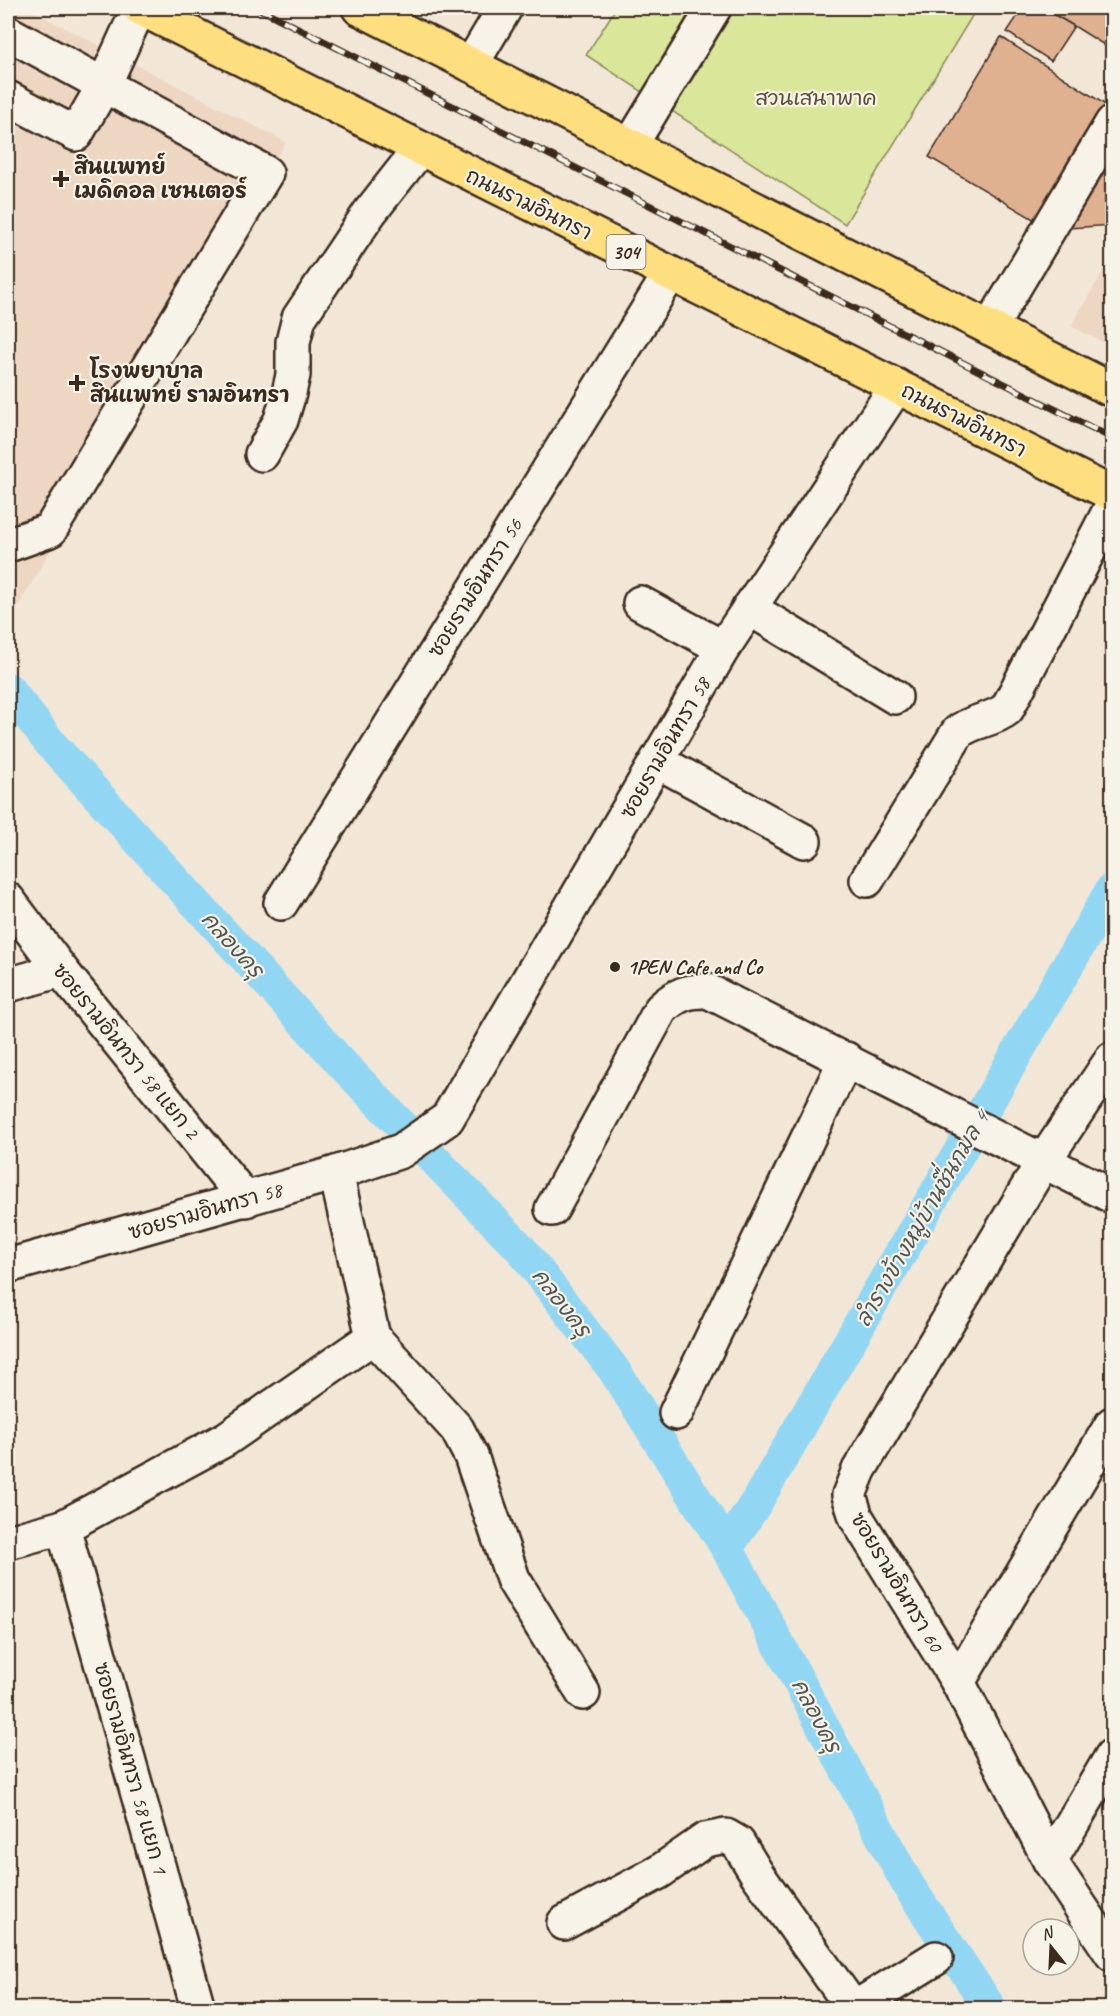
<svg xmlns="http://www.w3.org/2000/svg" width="1120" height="2016" font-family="Caveat,'Playpen Sans Thai',sans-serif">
<rect width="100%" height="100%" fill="#f2e6d7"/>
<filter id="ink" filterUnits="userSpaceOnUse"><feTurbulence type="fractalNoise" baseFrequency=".0167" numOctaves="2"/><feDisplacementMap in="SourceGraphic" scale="12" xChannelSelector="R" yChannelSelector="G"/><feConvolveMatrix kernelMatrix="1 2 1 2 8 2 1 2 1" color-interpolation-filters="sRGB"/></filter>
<g filter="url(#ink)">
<!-- built -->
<g fill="#edd6c2">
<polygon points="8,8 26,8 286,142 8,624"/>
<polygon points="1112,257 1112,347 1071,326"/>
</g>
<!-- green -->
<polygon fill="#dae699" stroke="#8a885c" stroke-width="1.5" points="616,8 977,8 845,224 586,55"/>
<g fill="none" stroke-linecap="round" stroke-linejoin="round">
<!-- canal -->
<g stroke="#91d7f3" stroke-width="33">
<polyline points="8,689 51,744 345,1067 521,1249 614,1370 727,1548 908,1885 990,2008"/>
<polyline points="727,1548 757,1501 1112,889"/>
</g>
</g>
<!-- building -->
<g fill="#e0b191" stroke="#3b2a1e" stroke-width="1.5">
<polygon points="1023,8 1043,8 1074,26 1051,61 1007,32"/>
<polygon points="1043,8 1112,8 1112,50 1074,26"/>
<polygon points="1001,37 1112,109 1045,226 929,157"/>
<polygon points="1112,134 1112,225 1055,229"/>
</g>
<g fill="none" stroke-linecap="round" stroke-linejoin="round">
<defs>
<g id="minor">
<polyline points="8,33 266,173 50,530 8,545"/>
<polyline points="471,65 505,8"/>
<polyline points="8,98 76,134 104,85 139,8"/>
<polyline points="630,146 714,8"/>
<polyline points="990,328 1112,123"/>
<polyline points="262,454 281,420 289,393 293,375 293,342 299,318 370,212 419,150"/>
<polyline points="640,603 723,648"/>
<polyline points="749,608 895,697"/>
<polyline points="657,761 804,841"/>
<path d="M867 880 958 732C973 720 992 721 1007 709L1112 506"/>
<polyline points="8,900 61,970 246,1200"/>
<polyline points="281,903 670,274"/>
<polyline points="8,985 61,970"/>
<polyline points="1112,1059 1043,1162 859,1470 849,1495 856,1517 958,1682 1050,1861 1112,1954"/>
<polyline points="336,1173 373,1337 457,1429 471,1456 513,1579 583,1693"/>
<path d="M552 1209 661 1009C676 995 688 990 708 991L1112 1196"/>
<polyline points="8,1266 336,1173 401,1151 447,1119 723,648 897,386"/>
<polyline points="676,1413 846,1059"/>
<polyline points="63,1527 198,2008"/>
<polyline points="8,1542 63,1527 226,1439 373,1337"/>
<polyline points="958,1682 1112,1424"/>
<polyline points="1050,1861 1112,1756"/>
<polyline points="564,1923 659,1872 705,1840 726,1836 738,1843 757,1874 853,2008"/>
<polyline points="855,2008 936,1958"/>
</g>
<g id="major">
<polyline points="140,8 1112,494"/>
<polyline points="359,8 1112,390"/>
</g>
</defs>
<!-- minor casing -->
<use href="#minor" stroke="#3b2a1e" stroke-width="38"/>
<!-- major casing -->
<use href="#major" stroke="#3b2a1e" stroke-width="38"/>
<!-- minor -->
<use href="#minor" stroke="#f7f3e8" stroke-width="33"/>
<!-- major -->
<use href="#major" stroke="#fedf80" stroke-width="33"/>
<defs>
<polyline id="rail" points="258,8 1112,438"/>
</defs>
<!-- rail casing -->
<use href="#rail" stroke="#3b2a1e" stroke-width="7"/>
<!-- rail -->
<use href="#rail" stroke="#f7f3e8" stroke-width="4.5" stroke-dasharray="14" stroke-linecap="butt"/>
</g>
</g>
<!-- markers -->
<g fill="#3b2a1e" stroke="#f7f3e8" stroke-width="2">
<path d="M58 170h6v6h6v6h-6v6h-6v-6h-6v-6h6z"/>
<path d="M74 374h6v6h6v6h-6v6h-6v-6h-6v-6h6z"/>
<circle cx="615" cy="967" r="6"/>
</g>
<g text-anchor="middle" stroke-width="4.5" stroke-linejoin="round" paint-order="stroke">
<!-- shield labels -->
<rect fill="#f7f3e8" stroke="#73665b" stroke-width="1.5" x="606.5" y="235" width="39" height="34" rx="4.5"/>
<g font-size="20" font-weight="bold" fill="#3b2a1e">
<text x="626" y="259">304</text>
</g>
<!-- park labels -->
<g font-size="21" fill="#5b5037" stroke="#f7f3e8">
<text x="816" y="105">สวนเสนาพาค</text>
</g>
<!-- poi labels -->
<g font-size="21" font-weight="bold" fill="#3b2a1e" stroke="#f7f3e8" text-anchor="start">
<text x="74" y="174">สินแพทย์<tspan x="74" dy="24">เมดิคอล เซนเตอร์</tspan></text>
<text x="90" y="378">โรงพยาบาล<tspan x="90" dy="24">สินแพทย์ รามอินทรา</tspan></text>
<text x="627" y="974">1PEN Cafe and Co</text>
</g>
<!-- street labels -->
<g font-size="21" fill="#3b2a1e" stroke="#f7f3e8">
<text transform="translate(529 204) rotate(26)" y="7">ถนนรามอินทรา</text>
<text transform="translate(964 420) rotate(27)" y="7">ถนนรามอินทรา</text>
<text transform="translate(475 588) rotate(-58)" y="7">ซอยรามอินทรา 56</text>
<text transform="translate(665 748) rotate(-60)" y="7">ซอยรามอินทรา 58</text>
<text transform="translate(126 1051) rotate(51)" y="7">ซอยรามอินทรา 58 แยก 2</text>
<text transform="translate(205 1211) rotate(-16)" y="7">ซอยรามอินทรา 58</text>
<text transform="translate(897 1582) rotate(59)" y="7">ซอยรามอินทรา 60</text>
<text transform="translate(131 1768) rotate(74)" y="7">ซอยรามอินทรา 58 แยก 1</text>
</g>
<!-- water labels -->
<g font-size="22" font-style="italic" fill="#505553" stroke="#f7f3e8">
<text transform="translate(233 944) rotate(48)" y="8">คลองครุ</text>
<text transform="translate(921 1219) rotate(-60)" y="8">ลำรางข้างหมู่บ้านชื่นกมล 4</text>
<text transform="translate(562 1302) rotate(52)" y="8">คลองครุ</text>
<text transform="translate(817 1715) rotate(62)" y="8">คลองครุ</text>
</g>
</g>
<!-- margin -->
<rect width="1120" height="2016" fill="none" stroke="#f7f3e8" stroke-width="30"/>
<rect x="15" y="15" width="1090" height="1986" fill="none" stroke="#3b2a1e" stroke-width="2" filter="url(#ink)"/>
<!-- north arrow -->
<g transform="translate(1051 1947) rotate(342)"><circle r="28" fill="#f7f3e8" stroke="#aca397" stroke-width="1.5"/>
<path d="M0-4.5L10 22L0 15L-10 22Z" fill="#3b2a1e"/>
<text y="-9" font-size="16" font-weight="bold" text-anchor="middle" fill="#3b2a1e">N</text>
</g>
</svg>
